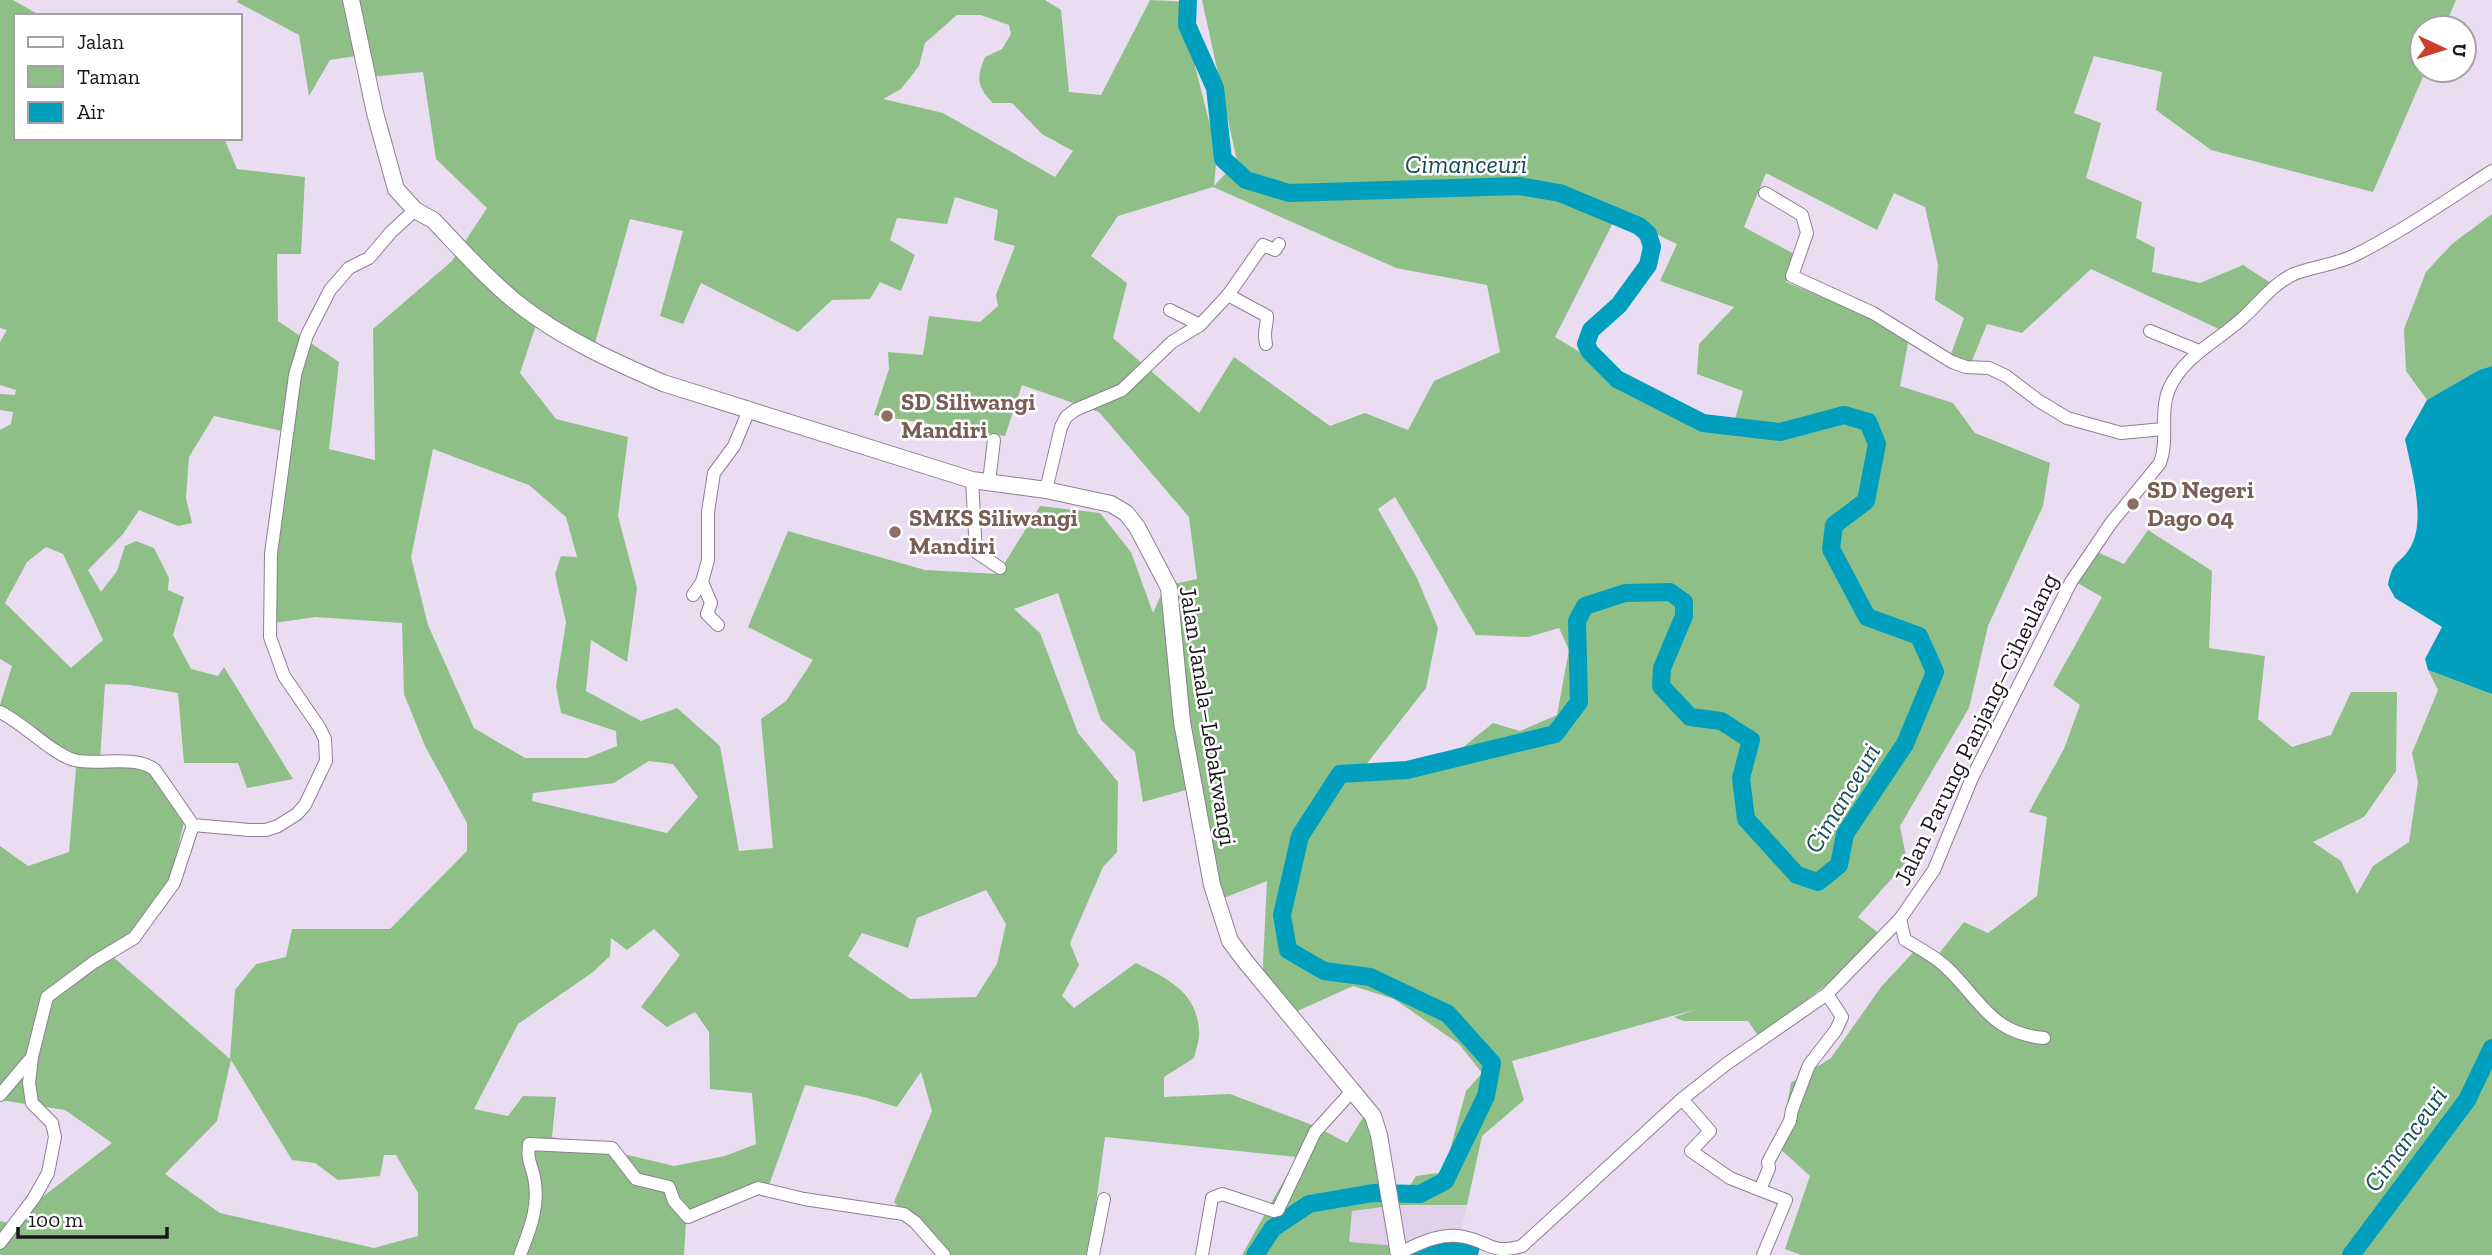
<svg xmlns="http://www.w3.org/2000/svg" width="2492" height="1255" font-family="'Zilla Slab',serif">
<rect width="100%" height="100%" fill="#ebddf1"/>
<!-- built -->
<polygon fill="#e3d0eb" points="1398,1205 1467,1205 1460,1235 1405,1255 1348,1242 1352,1211"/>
<!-- green -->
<g fill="#8dbf87" fill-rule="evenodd">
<path d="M0 0H13L41 16H16V138H224L237 169 305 177 301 254H277L278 321 339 362 329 449 375 460 373 329 452 261 487 208 436 159 423 72 368 77 362 55 330 60 309 96 299 35 237 2 238 0H1045L1061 10 1069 92 1101 95 1150 0 1189 2 1187 34 1217 153 1214 186 1237 161 1202 0H2456L2444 28H2422V70H2426L2373 192 2211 150 2156 110 2162 72 2094 56 2074 113 2101 123 2086 178 2142 202 2136 238 2155 248 2152 272 2200 283 2243 265 2277 287 2221 330 2091 269 2022 333 1987 324 1971 363 1951 354 1964 318 1935 300 1938 265 1925 207 1894 193 1877 230 1766 173 1744 227 1796 255 1786 282 1882 322 1908 343 1900 386 1953 403 1975 433 2050 463 2043 506 1988 626 1969 708 1900 826 1907 861 1858 917 1880 934 1854 963 1759 1037 1748 1021H1683L1674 1017 1697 1009 1512 1061 1524 1100 1482 1136 1467 1205H1398L1352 1211 1349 1242 1398 1246 1401 1255H1242L1297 1157 1105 1137 1089 1255H943L894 1202 932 1111 921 1072 897 1107 864 1097 805 1085 768 1188 686 1221 684 1255H0V1221L9 1223 112 1143 65 1110 0 1100V846L28 866 69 852 77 756 49 740 0 705 12 666 0 659V430L11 424 13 412 0 410V394L15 395 16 390 0 385V342L7 330 0 328ZM957 15H981L1009 25 1011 34 1002 49 985 57C976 78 977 87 993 103H1012L1042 134 1073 151 1055 177 943 113 883 99 901 89 919 66 925 43ZM1213 187 1396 268 1487 285 1500 352 1434 381 1408 430 1365 413 1330 426 1234 357 1199 413 1113 338 1127 283 1091 256 1118 216ZM955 197 998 210 994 240 1015 246 996 295 998 306 980 322 929 316 923 355 888 352 889 369 874 415 1005 436 1022 385 1099 412 1189 517 1197 579 1165 586 1153 613 1131 552 1100 513 1040 506 998 574 925 570 788 531 748 627 813 660 786 701 761 719 773 848 739 851 720 746 677 708 641 721 586 691 591 640 627 662 637 588 618 516 628 437 556 419 520 373 537 322 593 350 630 219 683 231 660 316 683 324 701 283 798 332 832 300 870 299 880 282 901 291 915 255 890 240 897 218 947 224ZM1617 215 1677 244 1660 281 1734 307 1699 344 1697 374 1743 391 1735 419 1703 427 1555 337ZM214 416 282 431 266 624 316 617 402 623 404 694 425 746 467 823V851L390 929H292L286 957 256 964 235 990 230 1059 112 956 170 881 186 814 150 769 100 760 105 684 130 685 178 693 184 763H238L247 788 293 779 224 667 218 676 191 669 173 635 184 597 168 590 169 578 154 548 136 541 125 546 117 571 101 592 88 570 123 534 139 510 178 526 192 523 186 498 189 457ZM433 449 529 485 566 517 577 557 561 556 555 574 566 622 556 686 561 713 616 731 617 746 587 758H525L474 728 428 625 411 557ZM1395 497 1476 635 1528 637 1559 628 1569 650 1557 715 1520 731 1493 723 1430 774 1354 780 1426 688 1438 628 1417 578 1378 509ZM46 547 63 554 103 640 71 668 5 603 27 562ZM1058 593 1101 720 1135 752 1143 802 1186 790 1211 903 1267 881 1262 985 1293 1013 1353 986 1394 999 1459 1044 1482 1073 1466 1091 1444 1172 1416 1176 1399 1204 1369 1108 1347 1143 1315 1126 1230 1094 1164 1097V1077L1194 1058C1196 1049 1200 1039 1199 1031 1197 991 1166 978 1136 963L1074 1008 1062 996 1079 965 1070 943 1103 867 1117 852 1118 782 1078 733 1040 633 1014 609ZM649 761 673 764 698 797 667 833 532 801 533 793 614 783ZM986 890 1006 924 997 964 976 997 910 999 848 956 862 933 908 948 917 918ZM654 929 680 955 641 1007 667 1027 695 1012 709 1032 710 1089 752 1093 756 1144 725 1156 674 1166 552 1137 556 1097 523 1096 508 1116 474 1109 518 1024 593 972 610 956 611 938 627 950ZM231 1060 292 1160 315 1163 338 1180 380 1176 384 1155H396L418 1193V1236L374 1248 220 1213 165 1174 217 1121Z"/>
<polygon points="2492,214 2492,366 2479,370 2427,400 2406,371 2404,329 2426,272 2452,244"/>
<polygon points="2148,530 2212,571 2209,648 2265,656 2258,719 2292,747 2331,735 2351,692 2397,692 2396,771 2364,817 2313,842 2341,861 2357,894 2373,866 2409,842 2418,782 2412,753 2438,690 2428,670 2492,694 2492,1255 1801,1255 1785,1249 1810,1176 1779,1148 1791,1083 1831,1058 1881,987 1920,945 1937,956 1964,922 1988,933 2037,896 2047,817 2029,812 2064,749 2080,705 2053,685 2102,597 2076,582 2095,551 2124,564"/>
</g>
<!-- water -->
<g fill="#019fbe">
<path d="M2492 366V694L2428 670 2425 659 2442 627 2395 598 2388 585C2393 558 2399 566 2410 548 2427 520 2411 469 2405 439L2427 400 2479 370Z"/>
<polygon points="1428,1238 1481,1242 1478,1255 1405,1255"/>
</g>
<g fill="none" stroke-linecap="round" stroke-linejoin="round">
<!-- river -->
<g stroke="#019fbe" stroke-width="18">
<polyline points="1188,0 1187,25 1215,88 1223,159 1246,180 1289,193 1519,186 1560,193 1639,226 1648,234 1652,247 1648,265 1619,305 1591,330 1586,344 1590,352 1617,379 1703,423 1780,432 1844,415 1868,422 1877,444 1866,501 1834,525 1831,549 1867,617 1919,636 1935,672 1905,744 1845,834 1839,865 1818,882 1797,875 1746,819 1741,778 1751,740 1721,721 1690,717 1661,686 1662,668 1684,616 1684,602 1670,592 1625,593 1585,606 1577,621 1579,702 1555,734 1407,770 1340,774 1300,836 1282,915 1288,950 1324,971 1370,977 1448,1014 1492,1063 1486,1096 1445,1181 1420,1194 1373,1193 1309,1204 1273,1228 1255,1255"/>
<polyline points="2351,1255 2467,1100 2492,1048"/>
</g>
<defs>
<g id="minor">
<polyline points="1765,193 1802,215 1807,233 1792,276 1873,313 1952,362 1966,367 1989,368 2006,376 2039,401 2067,418 2121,433 2163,429"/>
<path d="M1228 295 1267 316C1267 328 1263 330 1266 344"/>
<polyline points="1170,310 1200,325"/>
<polyline points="2150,331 2199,351"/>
<polyline points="972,480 976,552 1000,568"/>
<polyline points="989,482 994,440"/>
<polyline points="1046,490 1061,427 1066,417 1075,410 1122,390 1172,342 1200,325 1228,295 1263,245 1275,250 1279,244"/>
<polyline points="693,595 702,582"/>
<polyline points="718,625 707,614 711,603 702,582 708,560 708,512 714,473 734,446 749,410"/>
<path d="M0 712C23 723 54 755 74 760 98 766 136 754 155 770L193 825 249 830H266L278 826 297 814 305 805 326 761 325 739 319 727 284 676 270 637 271 554 295 375 307 335 330 290 349 268 369 258 391 232 415 210"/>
<path d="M1900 919 1905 940C1919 948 1934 956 1946 967 1981 1000 1990 1033 2044 1038"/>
<polyline points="0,1095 32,1057 47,997 94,962 134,938 174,883 193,825"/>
<polyline points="1682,1099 1710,1131 1691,1151 1730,1178 1760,1190 1769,1168 1768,1162 1790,1121 1792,1110 1809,1065 1836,1030 1842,1017 1827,994"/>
<polyline points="1760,1190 1786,1200 1763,1255"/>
<polyline points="0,1243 34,1198 48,1173 55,1137 52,1123 32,1103 29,1083 32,1058"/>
<path d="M1399 1253C1419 1244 1440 1232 1464 1237 1490 1242 1491 1255 1522 1246L1682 1099 1725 1065 1827 994 1900 919 1934 870 1972 778 2071 582 2111 523 2160 463C2169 440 2159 413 2169 389 2184 355 2220 340 2245 316 2261 301 2274 283 2294 274 2314 266 2336 265 2355 255 2403 231 2447 200 2492 171"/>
<path d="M520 1255C530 1229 540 1206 534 1177 531 1162 527 1162 529 1144L612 1148 636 1179 669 1187 674 1201 688 1217 758 1188 804 1199 904 1214 915 1222 944 1255"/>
<polyline points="1093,1255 1104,1199"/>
<polyline points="1202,1255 1212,1198 1222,1194 1274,1211 1278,1210 1315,1132 1353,1090"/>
</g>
<path id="major" d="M351 0 375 113 396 189 415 210 433 220C461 249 489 281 521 306 563 339 615 362 663 383L972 480 1046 490 1111 504 1126 513 1137 527 1169 588 1182 722 1212 885 1230 941 1245 961 1373 1116 1379 1135 1399 1255"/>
</defs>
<!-- minor casing -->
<use href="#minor" stroke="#8d7f92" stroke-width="14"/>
<!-- major casing -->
<use href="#major" stroke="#8d7f92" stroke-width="18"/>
<!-- minor -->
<use href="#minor" stroke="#fff" stroke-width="12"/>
<!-- major -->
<use href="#major" stroke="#fff" stroke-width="16"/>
</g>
<!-- markers -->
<g fill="#8d6e63" stroke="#fff" stroke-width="2.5">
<circle cx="887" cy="416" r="7"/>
<circle cx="2133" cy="504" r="7"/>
<circle cx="895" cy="532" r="7"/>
</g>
<g text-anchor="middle" stroke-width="5" stroke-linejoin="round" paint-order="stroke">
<!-- education labels -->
<g font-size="24" font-weight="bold" fill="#785e54" stroke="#fff" text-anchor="start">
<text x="901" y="410">SD Siliwangi<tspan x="901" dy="28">Mandiri</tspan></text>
<text x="2147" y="498">SD Negeri<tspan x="2147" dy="28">Dago 04</tspan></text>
<text x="909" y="526">SMKS Siliwangi<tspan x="909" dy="28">Mandiri</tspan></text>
</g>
<!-- street labels -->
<g font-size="24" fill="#1b161e" stroke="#fff">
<text transform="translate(1208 716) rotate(81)" y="8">Jalan Janala–Lebakwangi</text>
<text transform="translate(1976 729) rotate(-64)" y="8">Jalan Parung Panjang–Ciheulang</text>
</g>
<!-- water labels -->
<g font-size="26" font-style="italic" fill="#164b58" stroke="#fff">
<text x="1466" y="173">Cimanceuri</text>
<text transform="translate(1842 798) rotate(-59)" y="9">Cimanceuri</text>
<text transform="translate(2405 1139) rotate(-54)" y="9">Cimanceuri</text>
</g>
</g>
<!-- legend -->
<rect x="14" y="14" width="228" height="126" fill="#ffffff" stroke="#a4a2a5" stroke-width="2"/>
<rect x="28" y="37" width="35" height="10" fill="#ffffff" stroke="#a4a2a5" stroke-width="2"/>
<text x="77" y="49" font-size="21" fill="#1b161e">Jalan</text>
<rect x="28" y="66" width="35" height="21" fill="#8dbf87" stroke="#a4a2a5" stroke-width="2"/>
<text x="77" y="84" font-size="21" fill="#1b161e">Taman</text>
<rect x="28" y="102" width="35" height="21" fill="#019fbe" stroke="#a4a2a5" stroke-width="2"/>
<text x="77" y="119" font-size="21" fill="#1b161e">Air</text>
<!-- north arrow -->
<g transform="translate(2443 49) rotate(94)"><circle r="33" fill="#ffffff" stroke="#a4a2a5" stroke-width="2"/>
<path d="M0-5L12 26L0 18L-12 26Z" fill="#cb3f2a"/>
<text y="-10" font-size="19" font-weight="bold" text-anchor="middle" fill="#1b161e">U</text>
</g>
<!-- scale -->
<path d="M18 1227v10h149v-10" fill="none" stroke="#1b161e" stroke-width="3.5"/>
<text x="28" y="1227" font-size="21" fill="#1b161e" stroke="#ffffff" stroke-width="5" paint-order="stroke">100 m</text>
</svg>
